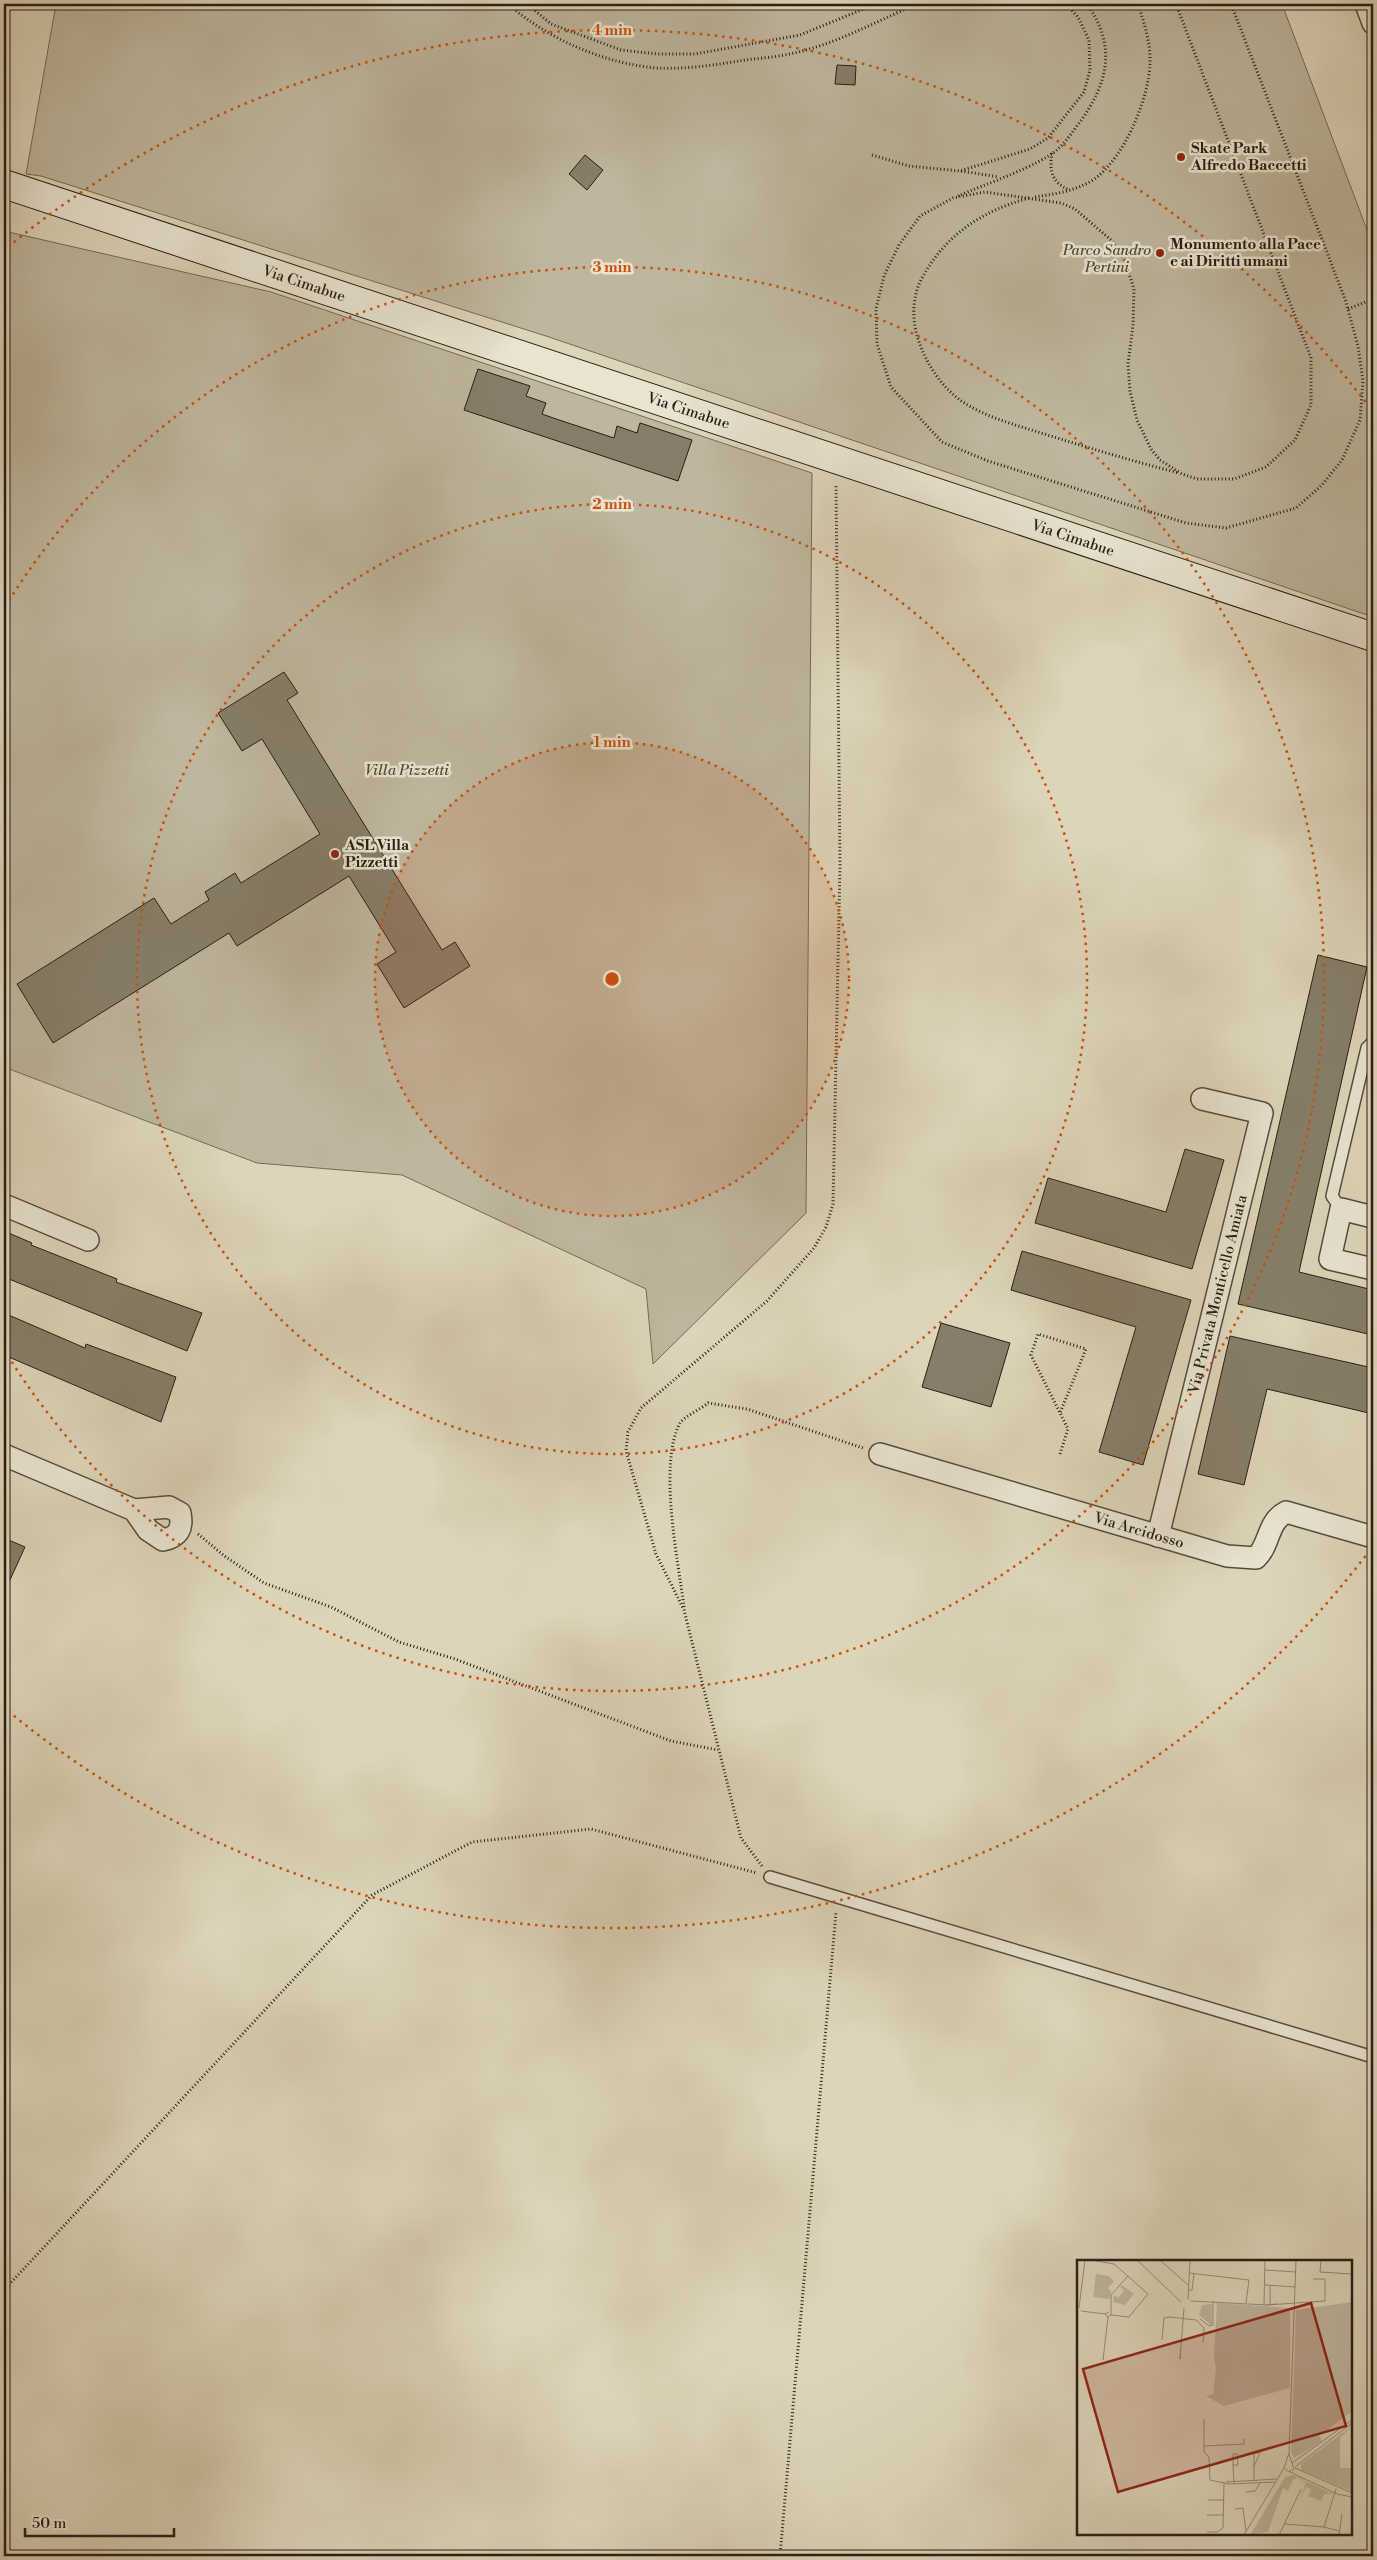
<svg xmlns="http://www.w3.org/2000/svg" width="1377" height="2560" font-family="'Libre Bodoni',serif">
<rect width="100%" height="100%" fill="#ddd5ba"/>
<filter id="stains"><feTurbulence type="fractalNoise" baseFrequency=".004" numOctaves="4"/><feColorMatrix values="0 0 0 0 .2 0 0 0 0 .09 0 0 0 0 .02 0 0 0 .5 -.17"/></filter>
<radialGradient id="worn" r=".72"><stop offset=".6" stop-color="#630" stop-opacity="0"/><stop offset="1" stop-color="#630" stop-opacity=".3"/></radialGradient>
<!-- green -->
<g fill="#beb69e" stroke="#736a59">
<polygon points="56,4 1282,4 1373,246 1373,617 546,336 41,176 26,174"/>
<polygon points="4,231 271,292 812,473 806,1213 653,1364 646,1289 402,1175 257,1163 4,1067"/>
</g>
<!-- building -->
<g fill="#867e6a" stroke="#281f14">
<polygon points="837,65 856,66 855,85 835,84"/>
<polygon points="585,155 603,170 587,190 569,174"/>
<polygon points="478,369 530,386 526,396 546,403 542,414 559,420 614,438 617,426 637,433 640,423 692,440 678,481 464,410"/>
<polygon points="284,672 298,693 287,700 442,950 455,942 470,966 404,1008 377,964 396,952 349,876 237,946 229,933 53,1043 17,984 154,898 171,924 209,900 205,892 235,873 241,883 320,834 262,739 242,751 218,713"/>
<polygon points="1318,955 1367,967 1299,1272 1373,1290 1373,1311 1368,1334 1238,1304"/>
<polygon points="1185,1149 1224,1160 1192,1269 1035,1223 1048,1178 1166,1212"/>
<polygon points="4,1231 32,1243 31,1245 117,1279 116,1282 202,1313 187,1351 4,1277"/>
<polygon points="1022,1251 1191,1300 1143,1465 1099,1452 1136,1327 1011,1290"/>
<polygon points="4,1313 85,1348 86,1344 176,1377 161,1422 4,1355"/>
<polygon points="941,1323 1010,1343 991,1407 922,1387"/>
<polygon points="1230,1336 1373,1368 1373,1414 1267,1389 1244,1485 1198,1474"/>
<polygon points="4,1538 25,1547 4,1593"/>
</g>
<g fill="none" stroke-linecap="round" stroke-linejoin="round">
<defs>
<g id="service">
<polyline points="1341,1209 1332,1196 1367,1048 1373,1042"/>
<polyline points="770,1877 1373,2057"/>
</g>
<g id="minor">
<polyline points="1366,4 1373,23"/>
<polyline points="4,1205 88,1240"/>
<polyline points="1373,1217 1341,1209 1330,1259 1373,1269"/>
<path id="s1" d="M880 1454 1227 1556 1256 1558C1270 1545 1267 1522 1286 1512L1373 1537"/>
<path d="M4 1455 134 1510 169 1507 180 1513C183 1528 179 1537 163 1540L148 1530 134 1510"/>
<path id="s2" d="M1158 1536 1262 1113 1202 1099"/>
</g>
<g id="secondary">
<path id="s3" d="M4 184 1373 637"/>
</g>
</defs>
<!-- service casing -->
<use href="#service" stroke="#554c3e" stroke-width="14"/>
<!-- minor casing -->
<use href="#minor" stroke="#554c3e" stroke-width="24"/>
<!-- secondary casing -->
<use href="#secondary" stroke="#281f14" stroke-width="30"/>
<!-- path -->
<g stroke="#281f14" stroke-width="3" stroke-dasharray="1 2.5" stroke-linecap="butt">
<path d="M508 4C546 37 596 60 647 67 677 71 715 65 745 60 761 58 778 57 794 53 836 44 877 21 917 4"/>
<polyline points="527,4 551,24 621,50 658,54 695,54 800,35 876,4"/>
<polyline points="1176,4 1311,358 1311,405 1295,440 1266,467 1234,479 1197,479 1182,474 1160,460 1151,449 1137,420 1130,391 1128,364 1133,325 1134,289 1125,261 1111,240 1075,209 1061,203 985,192 953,198 920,216 899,245 884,276 876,309 877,344 891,387 942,442 988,461 1186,523 1226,528 1296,508 1322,485 1342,460 1360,420 1363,381 1358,346 1345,299 1231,4"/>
<path d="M1052 153C1049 172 1052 182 1069 190"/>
<polyline points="872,155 909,166 960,171 1030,149 1048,138 1084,92 1090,70 1089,40 1078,17 1066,4"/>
<polyline points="961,171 999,177"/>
<path d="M958 196C983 185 1039 166 1058 149 1066 142 1073 131 1080 122 1108 83 1117 46 1087 4"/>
<path d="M1035 197C1055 194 1075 191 1093 180 1124 159 1149 99 1150 63 1151 43 1144 23 1138 4"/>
<path d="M1029 198C981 211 944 236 921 280 912 297 912 321 918 339 926 364 943 390 966 404 989 418 1016 425 1041 433 1086 447 1132 461 1179 473"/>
<polyline points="1348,309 1373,299"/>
<polyline points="1060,1454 1068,1429 1031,1355 1038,1334 1086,1349 1060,1413"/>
<polyline points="198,1534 223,1555 264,1583 331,1607 399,1642 455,1659 671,1741 718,1750"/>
<path d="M684 1607C678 1560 658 1464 680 1423 685 1416 701 1409 708 1403L747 1409 863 1448"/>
<polyline points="762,1866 741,1838 684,1610 656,1554 626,1451 628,1432 641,1408 767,1301 814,1248 826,1227 833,1204 840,864 836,484"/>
<polyline points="4,2290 372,1895 472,1842 591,1829 757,1873"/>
<polyline points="780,2556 836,1912"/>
</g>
<!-- service -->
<use href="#service" stroke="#e9e4d2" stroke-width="11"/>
<!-- minor -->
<use href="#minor" stroke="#e9e4d2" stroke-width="21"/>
<!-- secondary -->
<use href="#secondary" stroke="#e9e4d2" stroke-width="28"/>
</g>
<!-- distance rings -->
<circle cx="612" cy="979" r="237" fill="#cb500d" fill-opacity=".12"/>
<g fill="none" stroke="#cb500d" stroke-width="2.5" stroke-dasharray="2.5 5">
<circle cx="612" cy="979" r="237"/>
<circle cx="612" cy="979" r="475"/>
<path d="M5 607A712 712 0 1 1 5 1351"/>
<path d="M1370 1550A949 949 0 0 1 8 1711M8 247A949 949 0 0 1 1370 408"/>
</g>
<!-- markers -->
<g fill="#8f2418" stroke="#e9e4d2" stroke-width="2">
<circle cx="1181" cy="157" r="5"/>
<circle cx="1160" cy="253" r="5"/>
<circle cx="335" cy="854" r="5"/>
</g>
<g text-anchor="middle" stroke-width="5" stroke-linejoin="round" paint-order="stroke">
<!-- poi labels -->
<g font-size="15" font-weight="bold" fill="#281f14" stroke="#e9e4d2" text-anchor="start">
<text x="1191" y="153">Skate Park<tspan x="1191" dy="17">Alfredo Baccetti</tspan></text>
<text x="1170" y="249">Monumento alla Pace<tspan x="1170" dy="17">e ai Diritti umani</tspan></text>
<text x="345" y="850">ASL Villa<tspan x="345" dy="17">Pizzetti</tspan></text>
</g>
<!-- park labels -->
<g font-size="15" font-style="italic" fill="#554c3d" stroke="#e9e4d2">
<text x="1107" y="255">Parco Sandro<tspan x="1107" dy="17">Pertini</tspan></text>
<text x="407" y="775">Villa Pizzetti</text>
</g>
<!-- street labels -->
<g font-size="15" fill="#281f14" stroke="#e9e4d2">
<text dy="5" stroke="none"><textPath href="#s3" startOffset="316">Via Cimabue</textPath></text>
<text dy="5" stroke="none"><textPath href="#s3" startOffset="721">Via Cimabue</textPath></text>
<text dy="5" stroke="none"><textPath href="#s3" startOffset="1126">Via Cimabue</textPath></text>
<text dy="5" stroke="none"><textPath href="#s2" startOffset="249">Via Privata Monticello Amiata</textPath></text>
<text dy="5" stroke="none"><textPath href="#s1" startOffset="270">Via Arcidosso</textPath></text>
</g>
</g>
<!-- overview -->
<g transform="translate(1077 2260)">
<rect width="275" height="275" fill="#ddd5ba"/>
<path d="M19 14 32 16 37 21 31 28 34 32 32 39 16 37ZM45 25 57 34 48 45 36 42 37 35 41 38 47 31 43 27ZM275 42V151L242 176 245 181 217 198 214 193 219 50ZM140 43 213 48V128L147 146 129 136 136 134 139 109 137 96ZM135 44V65H134L122 55 125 45ZM275 166 263 178V208H275L274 231 224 210V204ZM216 215 256 234H247L244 241 231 236 234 229 229 227 223 239 229 222 220 218 216 220 211 231 206 228 191 272 173 275 208 217Z" fill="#beb69e"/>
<path fill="none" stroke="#958c78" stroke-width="1" d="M14 0 37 4 71 34 52 57 34 55M60 0 104 42M83 0 111 25M244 0 243 12 275 14M188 10 219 12M112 13 172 20 169 43M188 25 218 27M111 30H115L117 14M111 39 113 0M114 41 190 45M193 44V26M200 44 190 45 248 41V19H236M187 45 188 0M2 48 8 0M4 51 28 54M32 52 28 54 31 57 34 55V35L51 16M123 59 132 66 136 65V41M85 80 87 58 93 57 119 60 127 68 126 83M103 94V99L107 48M26 100 31 57M127 159V192L132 197 133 220 152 224 198 222M127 186 167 184V179M215 203 275 160M156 205H161L160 194H156V205L157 223M218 207 275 163M207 208 212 212 217 209 212 194M218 208 275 233M213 212 260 234 275 237M177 220V193H183L177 206M149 222 200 219M169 232 178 231 183 223M131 240H147M158 249 166 248 169 271M130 255H147M208 264 247 267 259 229M247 267 262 271M130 272H140L146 268 147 223M167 275 207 208 212 193 219 0M202 275 224 229M262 275 265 254"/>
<path fill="#8f2418" fill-opacity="0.15" stroke="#8f2418" stroke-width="2.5" d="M234 43 269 166 41 232 6 109Z"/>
<rect width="275" height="275" fill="none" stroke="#281f14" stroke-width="2.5"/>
</g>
<circle cx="612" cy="979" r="8" fill="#cb500d" stroke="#e9e4d2" stroke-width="2.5"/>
<g font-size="15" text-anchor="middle" font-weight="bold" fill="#cb500d" stroke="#e9e4d2" stroke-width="5" stroke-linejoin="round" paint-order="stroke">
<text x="612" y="35">4 min</text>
<text x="612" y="272">3 min</text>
<text x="612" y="509">2 min</text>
<text x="612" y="747">1 min</text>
</g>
<!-- margin -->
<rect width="1377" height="2560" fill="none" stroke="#ddd5ba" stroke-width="20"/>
<rect x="5" y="5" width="1367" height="2550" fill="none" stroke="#281f14" stroke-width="2.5"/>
<rect x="10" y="10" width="1357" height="2540" fill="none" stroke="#281f14"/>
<!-- scale -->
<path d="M25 2528v8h149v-8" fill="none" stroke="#281f14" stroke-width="2.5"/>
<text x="32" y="2528" font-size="15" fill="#281f14" stroke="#e9e4d2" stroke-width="4" paint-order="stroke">50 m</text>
<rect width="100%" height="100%" filter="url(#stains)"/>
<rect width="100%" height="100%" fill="url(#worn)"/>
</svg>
